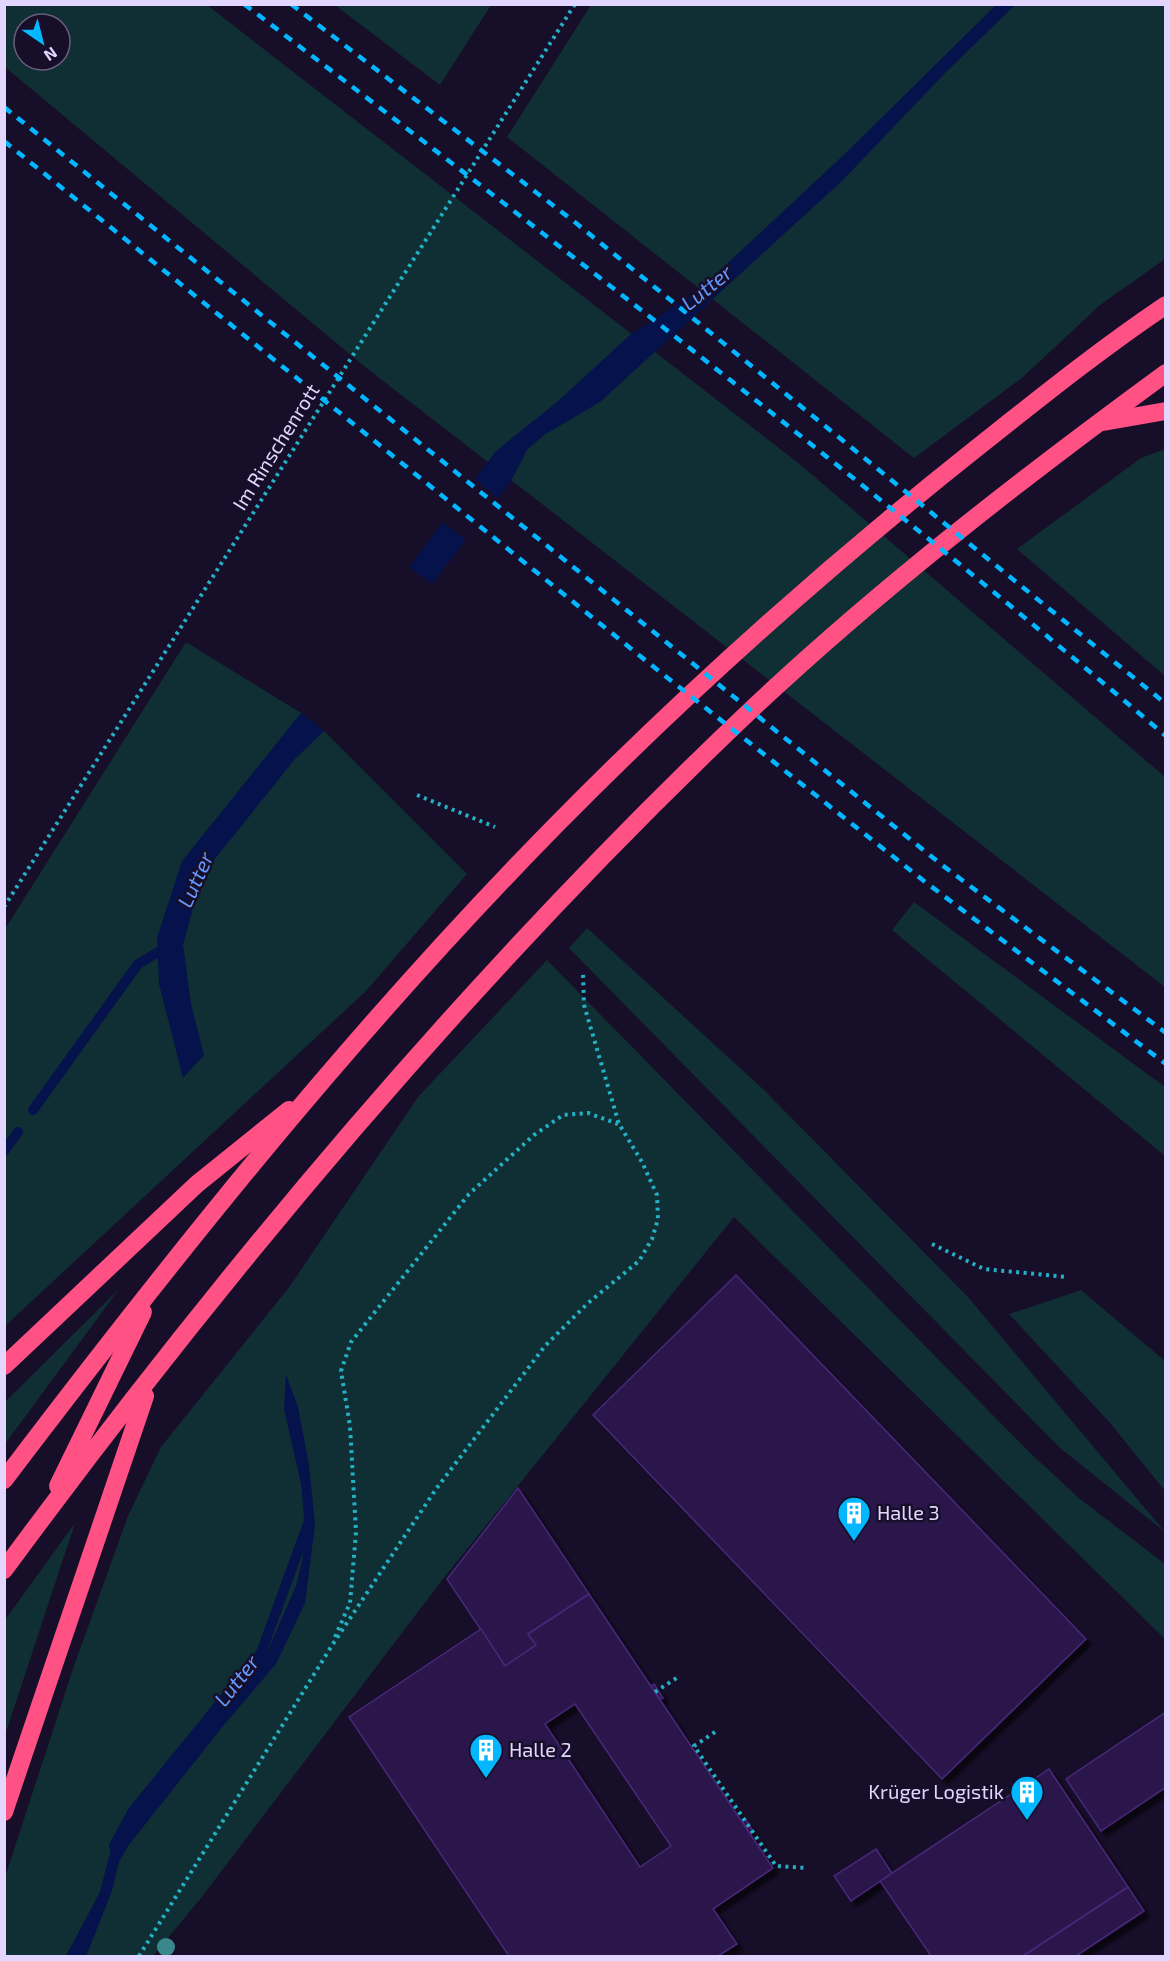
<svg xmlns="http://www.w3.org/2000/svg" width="1170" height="1961" font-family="'Exo 2',sans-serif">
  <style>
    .green { fill: #102f34; fill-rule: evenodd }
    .water { fill: #05124b }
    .pier { fill: #170e29 }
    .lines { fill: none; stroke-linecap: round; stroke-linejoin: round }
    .stream { stroke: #05124b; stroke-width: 10 }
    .building { fill: #2c184c; stroke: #47287a; stroke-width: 1.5; fill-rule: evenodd; filter: url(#shadow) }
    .path { stroke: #24b1c5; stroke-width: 4; stroke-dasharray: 3 4.5; stroke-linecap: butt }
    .highway { stroke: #ff5184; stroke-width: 18 }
    .rail { stroke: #02b7ff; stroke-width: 4.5; stroke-dasharray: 9 8; stroke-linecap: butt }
    .tree { fill: #3a888e }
    .labels { text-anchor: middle; stroke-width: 5; stroke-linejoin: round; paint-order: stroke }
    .street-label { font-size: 20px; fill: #e2d6ff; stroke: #170e29 }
    .poi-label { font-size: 20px; fill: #e2d6ff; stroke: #170e29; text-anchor: start }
    .water-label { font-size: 21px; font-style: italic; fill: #649aff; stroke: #170e29 }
  </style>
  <defs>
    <filter id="shadow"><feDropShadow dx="5.5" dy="5.5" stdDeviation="1.5" flood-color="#0009"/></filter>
  </defs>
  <rect width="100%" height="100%" fill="#170e29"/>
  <g class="green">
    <path d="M 4,5 L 207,5 L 802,466 L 1165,777 L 1165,987 L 364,366 L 5,67 ZM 24,24 L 60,24 L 60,60 L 24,60 Z"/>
    <path d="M 335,5 L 491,5 L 440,85 Z"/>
    <path d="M 591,5 L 1165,5 L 1165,259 L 1100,305 L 1023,377 L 914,458 L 507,137 Z"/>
    <path d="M 1165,449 L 1165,676 L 1017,549 L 1141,458 Z"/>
    <path d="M 186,642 L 301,713 L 324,731 L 467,874 L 366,991 L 5,1326 L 5,929 Z"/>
    <path d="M 914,902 L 1165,1087 L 1165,1156 L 892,930 Z"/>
    <path d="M 587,928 L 764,1090 L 967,1296 L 1165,1532 L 1059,1447 L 569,948 Z"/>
    <path d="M 547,960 L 1029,1452 L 1080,1499 L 1165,1564 L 1165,1639 L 734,1217 L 439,1584 L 201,1898 L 153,1956 L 5,1956 L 5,1877 L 74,1666 L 128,1516 L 161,1447 L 290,1286 L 418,1097 Z"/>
    <path d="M 119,1289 L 5,1444 L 5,1402 Z"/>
    <path d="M 1081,1290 L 1165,1361 L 1165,1491 L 1111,1424 L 1009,1314 Z"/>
    <path d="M 75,1523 L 5,1735 L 5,1620 Z"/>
  </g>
  <g class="water">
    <path d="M 996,5 L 1015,5 L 947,71 L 841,182 L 600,402 L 544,435 L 527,450 L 511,481 L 432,584 L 409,567 L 496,451 L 557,402 L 631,334 L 699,290 L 850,149 Z"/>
    <path d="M 301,713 L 324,731 L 295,759 L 214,860 L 195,901 L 183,945 L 191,1004 L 204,1055 L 183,1078 L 159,984 L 157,938 L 182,861 Z"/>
    <path d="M 286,1375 L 298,1407 L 309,1465 L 315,1525 L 305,1603 L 276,1664 L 223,1726 L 128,1846 L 119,1862 L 112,1891 L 87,1954 L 85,1956 L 66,1956 L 100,1892 L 112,1845 L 139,1808 L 268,1650 L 296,1586 L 303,1557 L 304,1517 L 301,1484 L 284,1409 Z"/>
  </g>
  <path class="pier" d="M 472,477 L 500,500 L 468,542 L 440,520 Z"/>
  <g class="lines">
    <g class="stream">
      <path d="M 33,1110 L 138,964 L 167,947"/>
      <path d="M 4,1151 L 18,1132"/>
      <path d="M 114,1846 L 133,1811 L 261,1653 L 309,1521"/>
    </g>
  </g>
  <g class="building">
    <path d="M 736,1275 L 1086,1639 L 942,1779 L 593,1415 Z"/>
    <path d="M 518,1488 L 589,1594 L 528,1634 L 536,1645 L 505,1666 L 447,1579 Z"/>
    <path d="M 589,1594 L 773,1868 L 713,1909 L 737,1944 L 718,1956 L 509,1956 L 349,1717 L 481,1629 L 505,1666 L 536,1645 L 528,1634 ZM 575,1704 L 671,1846 L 640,1867 L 545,1724 Z"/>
    <path d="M 654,1684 L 663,1698 L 660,1699 L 651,1686 Z"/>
    <path d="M 1166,1712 L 1166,1787 L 1101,1831 L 1066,1779 Z"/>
    <path d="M 1049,1769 L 1128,1887 L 1023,1956 L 931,1956 L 880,1881 Z"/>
    <path d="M 745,1819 L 753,1831 L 750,1834 L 742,1821 Z"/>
    <path d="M 876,1849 L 892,1873 L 851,1901 L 834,1876 Z"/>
    <path d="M 1128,1887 L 1144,1911 L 1076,1956 L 1023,1956 Z"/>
  </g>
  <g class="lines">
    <g class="path">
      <path d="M 417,795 L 495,827"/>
      <path d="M 4,907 L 575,4"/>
      <path d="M 932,1244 L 984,1269 L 1067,1277"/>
      <path d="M 335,1637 L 350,1603 L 356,1532 L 350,1426 L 341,1371 L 351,1342 L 469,1194 L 534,1135 L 563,1115 L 588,1113 L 618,1124"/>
      <path d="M 655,1692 L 678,1677"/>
      <path d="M 715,1732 L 694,1746 L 776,1866 L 806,1868"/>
      <path d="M 139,1956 L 331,1647 L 436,1489 L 545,1346 L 588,1303 L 639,1261 L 652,1239 L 658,1219 L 657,1195 L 642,1162 L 619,1124 L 584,1005 L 583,973"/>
    </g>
    <g class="highway">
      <path d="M 1103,422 L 1166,411"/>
      <path d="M 4,1366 L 197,1184 L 289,1110"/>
      <path d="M 4,1480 C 177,1252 356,1028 557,824 C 688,691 827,567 973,451 C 1036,401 1099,350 1166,305"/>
      <path d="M 58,1486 L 143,1312"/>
      <path d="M 4,1570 C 230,1263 477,969 754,707 C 883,586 1024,477 1166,373"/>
      <path d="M 4,1812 L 145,1396"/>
    </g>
    <g class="rail">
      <path d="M 244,4 C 556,242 867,482 1166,736"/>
      <path d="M 291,4 L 576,223 L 1166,704"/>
      <path d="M 4,107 L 942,865 L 1166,1033"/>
      <path d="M 4,141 L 640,656 L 924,881 L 1166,1064"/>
    </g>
  </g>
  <circle class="tree" cx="166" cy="1947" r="9"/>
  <defs>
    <symbol id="building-pin" viewBox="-11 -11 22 30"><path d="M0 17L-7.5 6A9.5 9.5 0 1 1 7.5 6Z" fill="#02b7ff" stroke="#170e29"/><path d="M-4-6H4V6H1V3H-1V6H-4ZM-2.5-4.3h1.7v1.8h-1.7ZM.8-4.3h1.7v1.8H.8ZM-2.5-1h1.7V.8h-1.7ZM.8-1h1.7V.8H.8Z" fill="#fff"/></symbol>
  </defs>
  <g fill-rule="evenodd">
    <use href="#building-pin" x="835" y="1494" width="38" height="52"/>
    <use href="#building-pin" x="467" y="1731" width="38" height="52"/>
    <use href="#building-pin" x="1008" y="1773" width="38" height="52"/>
  </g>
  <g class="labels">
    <g class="street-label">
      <text transform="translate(276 447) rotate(-58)" y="7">Im Rinschenrott</text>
    </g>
    <g class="poi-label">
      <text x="877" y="1520">Halle 3</text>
      <text x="509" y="1757">Halle 2</text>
      <text x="1004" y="1799" text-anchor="end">Krüger Logistik</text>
    </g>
    <g class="water-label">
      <text transform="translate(707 288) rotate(-39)" y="7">Lutter</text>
      <text transform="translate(196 880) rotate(-66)" y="7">Lutter</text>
      <text transform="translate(237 1681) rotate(-52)" y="7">Lutter</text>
    </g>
  </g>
  <rect width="1170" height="1961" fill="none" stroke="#e2d6ff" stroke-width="12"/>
  <g transform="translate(42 42) rotate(145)"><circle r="28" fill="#170e29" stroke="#685e7f" stroke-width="1.5"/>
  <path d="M0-4.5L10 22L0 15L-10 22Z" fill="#02b7ff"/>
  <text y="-9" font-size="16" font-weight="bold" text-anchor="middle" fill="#e2d6ff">N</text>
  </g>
</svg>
